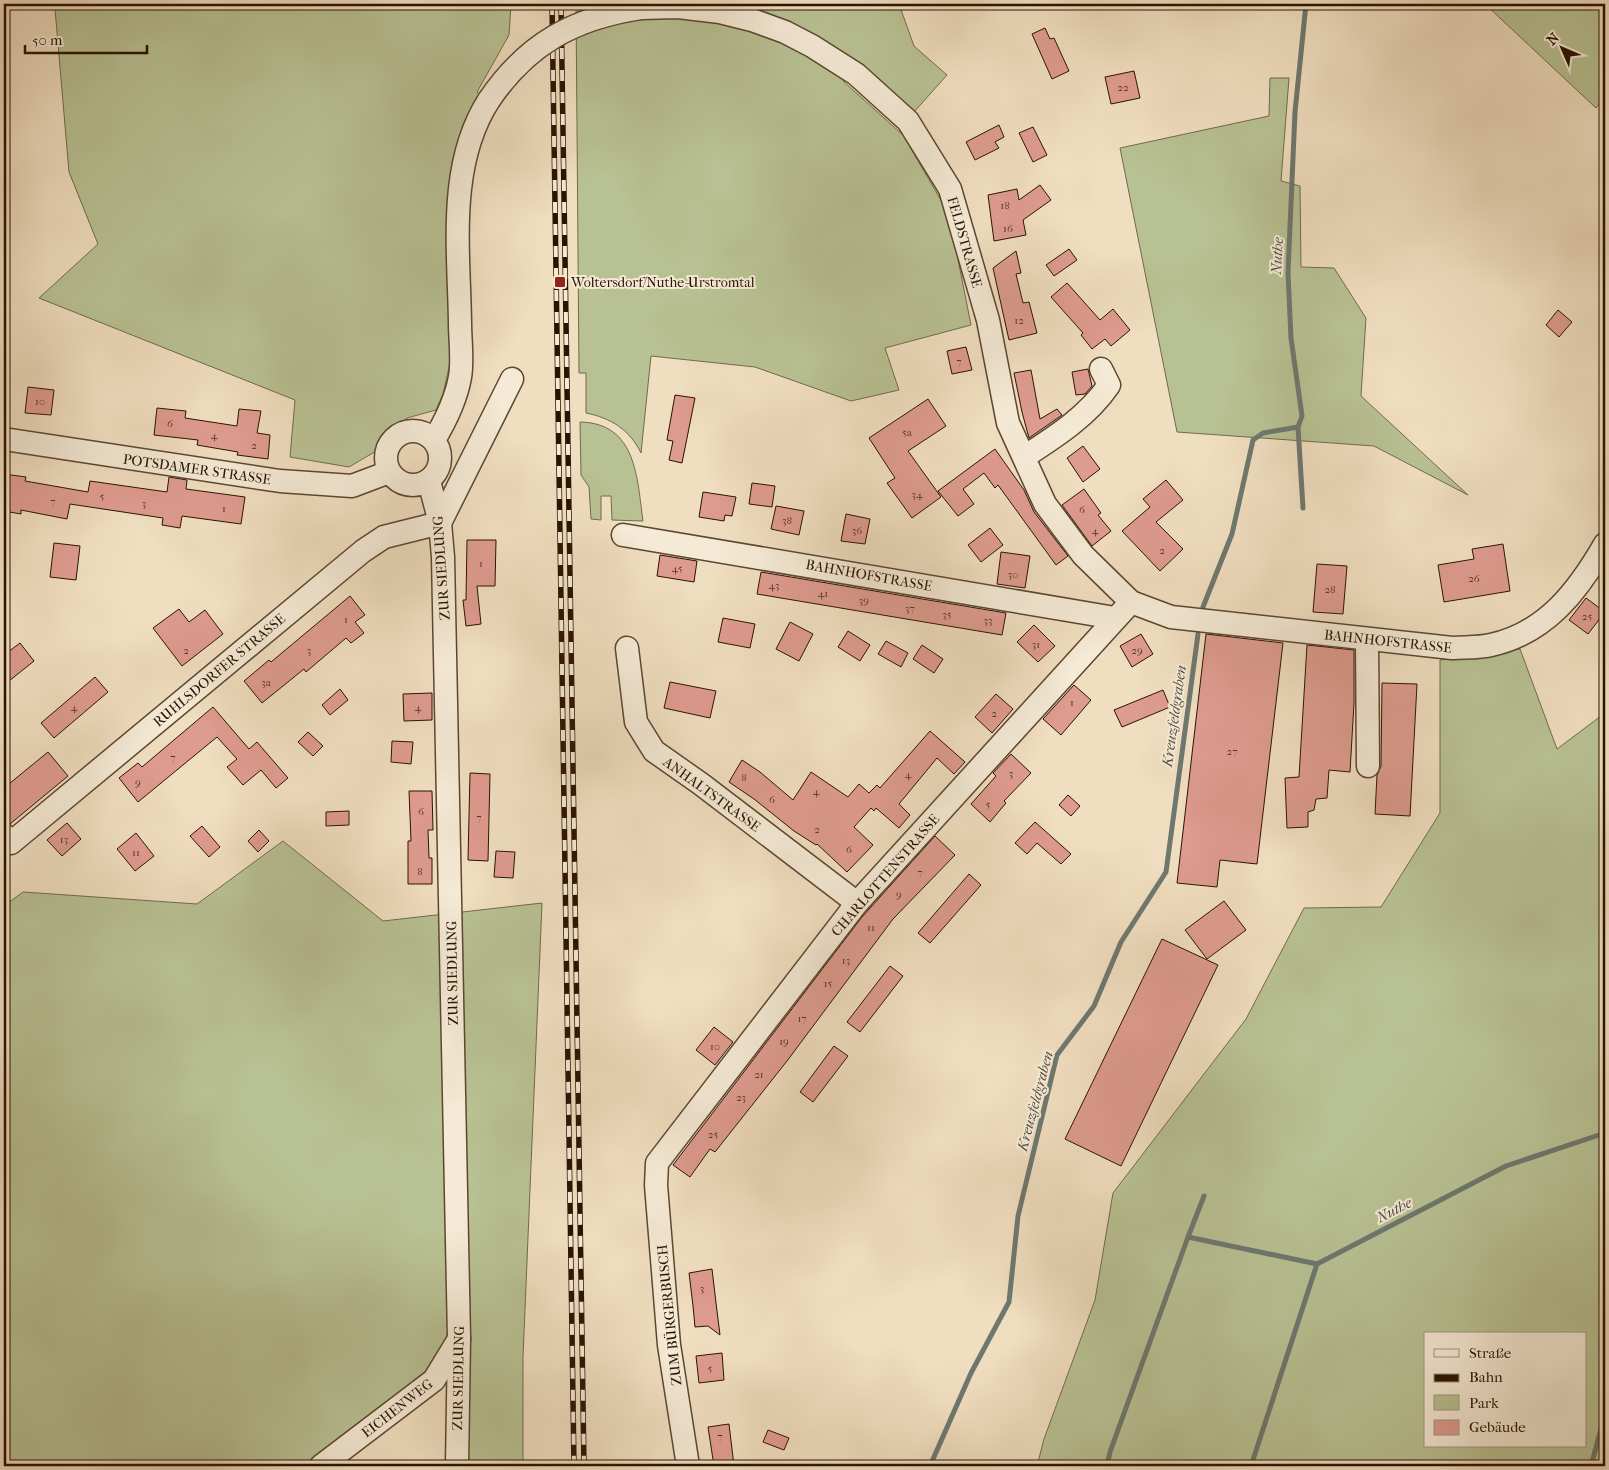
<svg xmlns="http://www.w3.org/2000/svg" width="1609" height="1470" font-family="'IM FELL French Canon',serif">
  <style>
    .green { fill: #b8c193; stroke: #716a4a; fill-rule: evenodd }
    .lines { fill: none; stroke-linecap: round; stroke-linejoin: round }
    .stream { stroke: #6e786f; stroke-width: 5 }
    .building { fill: #de9b90; stroke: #2a1300 }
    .minor-casing { stroke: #5c4630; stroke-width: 25 }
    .minor { stroke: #f5ead6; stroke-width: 22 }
    .rail-casing { stroke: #2a1300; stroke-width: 5.5 }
    .rail { stroke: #f5ead6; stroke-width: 4; stroke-dasharray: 11; stroke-linecap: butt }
    .minor-bridge-casing { stroke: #5c4630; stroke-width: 25; stroke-linecap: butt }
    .minor-bridge { stroke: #f5ead6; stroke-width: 22 }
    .poi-dot { fill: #8f2418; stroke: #f5ead6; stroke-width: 2 }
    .labels { text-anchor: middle; stroke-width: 4; stroke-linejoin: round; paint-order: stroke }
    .number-label { font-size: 11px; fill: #573524 }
    .street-label { font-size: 14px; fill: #2a1300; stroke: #f5ead6 }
    .poi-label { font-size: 14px; fill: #2a1300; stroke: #f5ead6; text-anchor: start }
    .water-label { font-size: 15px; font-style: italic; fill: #524e41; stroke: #f5ead6 }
  </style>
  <rect width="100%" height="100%" fill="#f0dec0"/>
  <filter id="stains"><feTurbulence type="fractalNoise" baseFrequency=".004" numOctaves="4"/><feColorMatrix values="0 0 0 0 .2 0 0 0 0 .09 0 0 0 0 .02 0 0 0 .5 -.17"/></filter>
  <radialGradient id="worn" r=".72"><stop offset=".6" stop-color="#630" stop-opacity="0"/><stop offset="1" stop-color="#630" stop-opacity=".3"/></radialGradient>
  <g class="green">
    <path d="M 50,4 L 511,4 L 509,35 L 477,92 L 480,95 L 465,120 L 456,150 L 450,363 L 443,394 L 436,410 L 407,418 L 383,447 L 349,467 L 290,457 L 295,400 L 39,298 L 98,244 L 69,172 L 55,9 Z"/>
    <path d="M 576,4 L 899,4 L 914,46 L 947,75 L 914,112 L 858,64 L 843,81 L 903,135 L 949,214 L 971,325 L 885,348 L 899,390 L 851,401 L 755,367 L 651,356 L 641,453 C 630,430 611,418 586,413 L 586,373 L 579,373 Z"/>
    <path d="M 1485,4 L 1605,4 L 1605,97 L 1596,108 Z"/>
    <path d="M 1270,78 L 1289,78 L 1281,181 L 1300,186 L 1301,267 L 1334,268 L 1366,318 L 1361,396 L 1468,495 L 1374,446 L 1177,432 L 1120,148 L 1269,116 Z"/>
    <path d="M 580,422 C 637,423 637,479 643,521 L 612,520 L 611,496 L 601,496 L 601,520 L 591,519 L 589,487 L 581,475 Z"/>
    <path d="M 1520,649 L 1557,749 L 1605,713 L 1605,1466 L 1037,1466 L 1044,1439 L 1095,1300 L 1113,1193 L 1246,1019 L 1304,908 L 1381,907 L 1440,813 L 1440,660 ZM 1425,1334 L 1585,1334 L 1585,1446 L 1425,1446 Z"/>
    <path d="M 283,841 L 383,921 L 542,903 L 523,1357 L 523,1466 L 457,1466 L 459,1339 L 434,1380 L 321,1466 L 4,1466 L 4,906 L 23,892 L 197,904 Z"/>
  </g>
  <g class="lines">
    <g class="stream">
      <path d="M 1303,508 L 1298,427 L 1302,416 L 1291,338 L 1288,273 L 1295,112 L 1306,4"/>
      <path d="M 1203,607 L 1232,534 L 1253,440 L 1263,433 L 1298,427"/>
      <path d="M 1188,1237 L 1204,1196"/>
      <path d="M 930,1466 L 971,1373 L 1009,1302 L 1018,1216 L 1057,1055 L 1094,1006 L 1121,942 L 1166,872 L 1198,634"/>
      <path d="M 1107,1466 L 1110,1452 L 1188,1237 L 1317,1264 L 1506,1166 L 1605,1133"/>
      <path d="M 1251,1466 L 1317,1264"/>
      <path d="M 1591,1466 L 1605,1414"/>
    </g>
  </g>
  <g class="building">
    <path d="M 1045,28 L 1050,39 L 1054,38 L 1069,71 L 1052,79 L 1032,34 Z"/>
    <path d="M 1134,71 L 1140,98 L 1111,104 L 1105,77 Z"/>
    <path d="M 999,125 L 1004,137 L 995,142 L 999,148 L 975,160 L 966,142 Z"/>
    <path d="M 1033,127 L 1047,155 L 1033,162 L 1019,133 Z"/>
    <path d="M 1040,185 L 1051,200 L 1023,220 L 1026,235 L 994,241 L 988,195 L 1017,189 L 1019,200 Z"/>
    <path d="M 1069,249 L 1077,260 L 1054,276 L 1046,265 Z"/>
    <path d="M 1016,251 L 1021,273 L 1016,274 L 1023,303 L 1029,302 L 1037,333 L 1009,340 L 993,268 Z"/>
    <path d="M 1067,283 L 1100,320 L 1113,309 L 1130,330 L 1111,346 L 1105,339 L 1092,349 L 1081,335 L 1083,333 L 1051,297 Z"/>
    <path d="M 1558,310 L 1572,322 L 1559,337 L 1546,325 Z"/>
    <path d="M 966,347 L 972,370 L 952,374 L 947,351 Z"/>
    <path d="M 1088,369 L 1092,386 L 1085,394 L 1076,395 L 1072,372 Z"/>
    <path d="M 1031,370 L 1040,419 L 1057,409 L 1062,415 L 1029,438 L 1022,412 L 1014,373 Z"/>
    <path d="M 28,387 L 54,390 L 51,415 L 25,413 Z"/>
    <path d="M 675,395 L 695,398 L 682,463 L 669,460 L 673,441 L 667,440 Z"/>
    <path d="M 928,399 L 946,426 L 908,451 L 941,497 L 912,518 L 887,483 L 895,478 L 869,438 Z"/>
    <path d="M 157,408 L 186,411 L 185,418 L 237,426 L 239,409 L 261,411 L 257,433 L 270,435 L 268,459 L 237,455 L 238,452 L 197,445 L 198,440 L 154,435 Z"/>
    <path d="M 1083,446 L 1100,469 L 1083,482 L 1067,458 Z"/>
    <path d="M 995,449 L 1024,490 L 1034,512 L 1068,556 L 1056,565 L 998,485 L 995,488 L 984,473 L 963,489 L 974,504 L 958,516 L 938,491 Z"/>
    <path d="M 4,474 L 26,477 L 25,481 L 88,492 L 90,481 L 167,492 L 169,477 L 187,480 L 186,489 L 245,497 L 241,524 L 182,516 L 180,528 L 162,525 L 163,518 L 70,504 L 67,519 L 21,510 L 21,514 L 4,511 Z"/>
    <path d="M 1166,480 L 1183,500 L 1156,522 L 1183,549 L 1160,571 L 1122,531 L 1150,507 L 1143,499 Z"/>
    <path d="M 752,483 L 775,486 L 772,507 L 749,504 Z"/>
    <path d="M 1084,489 L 1101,513 L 1098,515 L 1111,531 L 1092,546 L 1062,505 Z"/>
    <path d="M 703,492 L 736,497 L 732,516 L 725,515 L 724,521 L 699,517 Z"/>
    <path d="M 776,506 L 804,511 L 799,535 L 771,529 Z"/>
    <path d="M 846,514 L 870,519 L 865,544 L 841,541 Z"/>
    <path d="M 990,528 L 1003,545 L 981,562 L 968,545 Z"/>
    <path d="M 467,540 L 496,540 L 495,586 L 477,586 L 481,624 L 466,626 L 463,600 L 466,600 Z"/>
    <path d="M 54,543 L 80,546 L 76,580 L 50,577 Z"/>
    <path d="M 1503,544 L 1510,591 L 1444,602 L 1438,565 L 1474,559 L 1472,549 Z"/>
    <path d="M 1001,552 L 1030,556 L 1025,588 L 997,584 Z"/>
    <path d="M 660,555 L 697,561 L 694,582 L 657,576 Z"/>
    <path d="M 1317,564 L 1347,566 L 1343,614 L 1313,612 Z"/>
    <path d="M 761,572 L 1006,613 L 1002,635 L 757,594 Z"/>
    <path d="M 350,596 L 365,615 L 355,622 L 364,633 L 351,643 L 346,638 L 306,672 L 304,669 L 262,703 L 244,681 L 269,660 L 271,662 Z"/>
    <path d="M 1586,598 L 1605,612 L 1588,634 L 1569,620 Z"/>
    <path d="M 179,609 L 189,622 L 205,610 L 223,634 L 182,666 L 153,628 Z"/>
    <path d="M 723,618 L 755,624 L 750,648 L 718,642 Z"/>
    <path d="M 790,622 L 813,634 L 799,661 L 776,649 Z"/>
    <path d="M 1034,625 L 1055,646 L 1038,662 L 1017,642 Z"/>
    <path d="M 848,631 L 870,645 L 860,661 L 838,647 Z"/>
    <path d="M 1141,634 L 1153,654 L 1132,667 L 1120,646 Z"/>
    <path d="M 1206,634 L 1283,643 L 1257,864 L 1220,860 L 1217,887 L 1177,883 Z"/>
    <path d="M 886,641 L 908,653 L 901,667 L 878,654 Z"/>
    <path d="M 20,643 L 34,661 L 4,685 L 4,655 Z"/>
    <path d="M 922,645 L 943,659 L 934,673 L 913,659 Z"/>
    <path d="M 1307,645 L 1354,650 L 1354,703 L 1350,772 L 1329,770 L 1327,798 L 1316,799 L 1314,810 L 1308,812 L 1308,827 L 1287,828 L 1285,778 L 1299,777 Z"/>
    <path d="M 95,677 L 108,692 L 54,738 L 41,723 Z"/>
    <path d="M 670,682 L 716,691 L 710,718 L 664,708 Z"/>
    <path d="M 1382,683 L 1417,684 L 1410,816 L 1375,814 L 1377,775 L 1381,766 Z"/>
    <path d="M 1074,685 L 1091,700 L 1061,735 L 1043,719 Z"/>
    <path d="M 340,689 L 348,700 L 330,715 L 322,705 Z"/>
    <path d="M 1163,690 L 1170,707 L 1122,727 L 1114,710 Z"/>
    <path d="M 432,693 L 432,720 L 404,721 L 403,694 Z"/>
    <path d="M 996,694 L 1013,709 L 992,733 L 975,717 Z"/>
    <path d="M 213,707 L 249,749 L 257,742 L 288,778 L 276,788 L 261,770 L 243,785 L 227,767 L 237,759 L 217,737 L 138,802 L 119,778 L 138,763 L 142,767 Z"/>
    <path d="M 930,731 L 965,762 L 954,774 L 937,758 L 899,804 L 910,815 L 899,828 L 876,808 L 874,811 L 871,808 L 854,827 L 873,845 L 847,872 L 817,844 L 816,845 L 794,831 L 754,799 L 729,782 L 742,760 L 760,772 L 793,800 L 811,772 L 848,797 L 859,784 L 869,793 L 877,785 L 880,788 Z"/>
    <path d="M 308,732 L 323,746 L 313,756 L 298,742 Z"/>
    <path d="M 392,741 L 413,742 L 411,764 L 391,762 Z"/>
    <path d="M 48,752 L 68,776 L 10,824 L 4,822 L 4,788 Z"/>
    <path d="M 1011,754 L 1031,773 L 1004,801 L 1006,803 L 990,822 L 971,804 L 996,776 L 993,773 Z"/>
    <path d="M 470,773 L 490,774 L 488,861 L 468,860 Z"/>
    <path d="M 409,791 L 432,791 L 433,830 L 428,830 L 429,858 L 432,858 L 432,884 L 408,884 L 408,841 L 411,841 Z"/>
    <path d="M 1068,795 L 1080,806 L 1071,816 L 1059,805 Z"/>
    <path d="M 349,811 L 349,825 L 326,826 L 326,812 Z"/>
    <path d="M 1035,822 L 1071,854 L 1061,864 L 1037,843 L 1027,854 L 1015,843 Z"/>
    <path d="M 67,823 L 81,839 L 62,856 L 47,840 Z"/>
    <path d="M 202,826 L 220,847 L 209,857 L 190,836 Z"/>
    <path d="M 259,830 L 269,841 L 258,852 L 248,841 Z"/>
    <path d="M 136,833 L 154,856 L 135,871 L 117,849 Z"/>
    <path d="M 935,836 L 955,855 L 893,919 L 787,1061 L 715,1152 L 710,1149 L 690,1177 L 673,1165 L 862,917 Z"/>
    <path d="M 496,851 L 515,852 L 513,878 L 494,877 Z"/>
    <path d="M 969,874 L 981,885 L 930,943 L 918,933 Z"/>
    <path d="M 1224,901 L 1246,930 L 1207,959 L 1185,930 Z"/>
    <path d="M 1162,939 L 1218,965 L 1121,1166 L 1065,1139 Z"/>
    <path d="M 890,966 L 903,976 L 860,1032 L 847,1022 Z"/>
    <path d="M 714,1027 L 733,1042 L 715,1065 L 696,1050 Z"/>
    <path d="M 834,1046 L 848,1056 L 813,1102 L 800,1092 Z"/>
    <path d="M 712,1269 L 716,1303 L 720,1335 L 708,1326 L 695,1327 L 693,1306 L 689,1273 Z"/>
    <path d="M 722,1353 L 724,1380 L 699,1383 L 696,1356 Z"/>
    <path d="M 729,1424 L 734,1466 L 714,1466 L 708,1427 Z"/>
    <path d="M 768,1430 L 789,1438 L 784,1450 L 763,1442 Z"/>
  </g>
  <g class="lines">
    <defs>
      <g id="minor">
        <path d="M 641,8 L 678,7 L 720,12 L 752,20 L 785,32 L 812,46 L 856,74 L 908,121 L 950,189 L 988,320 L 1008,423 L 1045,504 L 1083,555 L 1131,602 L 1171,617 L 1452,648 C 1465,647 1479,648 1491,645 C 1546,633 1578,591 1605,544"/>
        <circle cx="413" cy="458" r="27"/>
        <path d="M 4,439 L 280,481 L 352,486 L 389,472"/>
        <path d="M 434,440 C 446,420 456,400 460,377 C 463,360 460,340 460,323 C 459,250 447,165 489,100"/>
        <path d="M 1024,457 C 1055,437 1088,416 1109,385 L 1101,369"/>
        <path d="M 429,481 L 440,523 L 443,557 L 459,1338 L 457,1466"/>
        <path d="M 623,535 L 1115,618"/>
        <path d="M 1367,640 L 1368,766"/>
        <path d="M 627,648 L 636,722 L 654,751 L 701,784 L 857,903"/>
        <path d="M 4,835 L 11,843 L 363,551 L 384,537 L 440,523 L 512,379"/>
        <path d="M 321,1466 L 434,1380 L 459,1339"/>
        <path d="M 688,1466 L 669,1345 L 656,1185 L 657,1163 L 857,903 L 1131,602"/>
      </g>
    </defs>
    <use href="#minor" class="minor-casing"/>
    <use href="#minor" class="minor"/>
    <defs>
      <g id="rail">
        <path d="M 552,4 L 574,1466"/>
        <path d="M 561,4 L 584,1466"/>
      </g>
    </defs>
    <use href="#rail" class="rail-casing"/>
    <use href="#rail" class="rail"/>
    <defs>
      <path id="minor-bridge" d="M 489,100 C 527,44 574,18 641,8"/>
    </defs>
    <use href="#minor-bridge" class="minor-bridge-casing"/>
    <use href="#minor-bridge" class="minor-bridge"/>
  </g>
  <rect class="poi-dot" x="554" y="276" width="12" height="12" rx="2.5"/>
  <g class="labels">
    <g class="number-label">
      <text x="1123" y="91">22</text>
      <text x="1005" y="209">18</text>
      <text x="1008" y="232">16</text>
      <text x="1019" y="324">12</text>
      <text x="959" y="365">7</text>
      <text x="40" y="405">10</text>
      <text x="170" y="427">6</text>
      <text x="907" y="436">5a</text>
      <text x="214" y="439">4</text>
      <text x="254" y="449">2</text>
      <text x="917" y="498">34</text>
      <text x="102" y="500">5</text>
      <text x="53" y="505">7</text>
      <text x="144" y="507">3</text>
      <text x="224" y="512">1</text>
      <text x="1082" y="513">6</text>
      <text x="787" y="524">38</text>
      <text x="857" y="534">36</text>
      <text x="1095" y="534">4</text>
      <text x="1162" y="554">2</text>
      <text x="481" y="567">1</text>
      <text x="677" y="572">45</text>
      <text x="1013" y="578">30</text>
      <text x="1474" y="582">26</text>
      <text x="774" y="589">43</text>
      <text x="1330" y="593">28</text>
      <text x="823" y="597">41</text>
      <text x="864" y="604">39</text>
      <text x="910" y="612">37</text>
      <text x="947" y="618">35</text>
      <text x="1587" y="620">25</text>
      <text x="346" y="623">1</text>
      <text x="988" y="624">33</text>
      <text x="1036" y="648">31</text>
      <text x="186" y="654">2</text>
      <text x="309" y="654">3</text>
      <text x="1137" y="654">29</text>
      <text x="266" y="686">3a</text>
      <text x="1072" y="706">1</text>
      <text x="74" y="711">4</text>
      <text x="418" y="711">4</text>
      <text x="994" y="717">2</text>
      <text x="1232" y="755">27</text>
      <text x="173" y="761">7</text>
      <text x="1011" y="777">3</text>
      <text x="908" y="778">4</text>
      <text x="744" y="781">8</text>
      <text x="138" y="786">9</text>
      <text x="816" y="795">4</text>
      <text x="772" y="803">6</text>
      <text x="988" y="808">5</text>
      <text x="421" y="815">6</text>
      <text x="479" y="821">7</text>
      <text x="817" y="833">2</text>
      <text x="64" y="843">13</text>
      <text x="849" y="853">6</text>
      <text x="136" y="856">11</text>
      <text x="420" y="875">8</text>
      <text x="920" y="876">7</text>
      <text x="899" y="898">9</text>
      <text x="871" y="931">11</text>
      <text x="846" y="964">13</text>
      <text x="828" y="987">15</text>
      <text x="802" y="1022">17</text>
      <text x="784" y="1045">19</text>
      <text x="715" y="1050">10</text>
      <text x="759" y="1078">21</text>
      <text x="741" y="1101">23</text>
      <text x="713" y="1138">25</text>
      <text x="702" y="1292">3</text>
      <text x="710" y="1372">5</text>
      <text x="720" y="1440">7</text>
    </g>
    <g class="street-label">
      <text transform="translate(965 242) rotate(74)" y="5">FELDSTRASSE</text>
      <text transform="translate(197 469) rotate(8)" y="5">POTSDAMER STRASSE</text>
      <text transform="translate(441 568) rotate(-94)" y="5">ZUR SIEDLUNG</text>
      <text transform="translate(869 575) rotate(10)" y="5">BAHNHOFSTRASSE</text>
      <text transform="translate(1388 641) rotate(6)" y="5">BAHNHOFSTRASSE</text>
      <text transform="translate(219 670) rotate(-40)" y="5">RUHLSDORFER STRASSE</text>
      <text transform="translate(712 794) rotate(36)" y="5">ANHALTSTRASSE</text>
      <text transform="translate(885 875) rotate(-49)" y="5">CHARLOTTENSTRASSE</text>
      <text transform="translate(452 973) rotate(-91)" y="5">ZUR SIEDLUNG</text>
      <text transform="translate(669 1315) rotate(-96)" y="5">ZUM BÜRGERBUSCH</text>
      <text transform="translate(458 1378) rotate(-89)" y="5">ZUR SIEDLUNG</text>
      <text transform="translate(397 1408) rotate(-38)" y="5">EICHENWEG</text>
    </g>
    <g class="poi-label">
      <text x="571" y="287">Woltersdorf/Nuthe-Urstromtal</text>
    </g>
    <g class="water-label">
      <text transform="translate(1277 256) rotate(-87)" y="5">Nuthe</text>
      <text transform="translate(1174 716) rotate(-82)" y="5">Kreuzfeldgraben</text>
      <text transform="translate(1035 1101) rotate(-75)" y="5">Kreuzfeldgraben</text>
      <text transform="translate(1394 1210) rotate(-27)" y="5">Nuthe</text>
    </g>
  </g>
  <rect width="1609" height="1470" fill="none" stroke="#f0dec0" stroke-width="20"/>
  <rect x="5" y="5" width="1599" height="1460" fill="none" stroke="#2a1300" stroke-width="2.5"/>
  <rect x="10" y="10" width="1589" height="1450" fill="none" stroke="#2a1300"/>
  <rect x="1424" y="1332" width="162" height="115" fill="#f5ead6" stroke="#a49480"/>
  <rect x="1434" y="1349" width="25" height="8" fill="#f5ead6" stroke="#a49480"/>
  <text x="1469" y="1358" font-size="15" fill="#2a1300">Straße</text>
  <rect x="1434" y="1374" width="25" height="8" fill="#2a1300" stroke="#a49480"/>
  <text x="1469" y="1382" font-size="15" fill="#2a1300">Bahn</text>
  <rect x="1434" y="1395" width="25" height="15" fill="#b8c193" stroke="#a49480"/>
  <text x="1469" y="1408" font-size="15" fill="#2a1300">Park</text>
  <rect x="1434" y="1420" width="25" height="15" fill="#de9b90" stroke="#a49480"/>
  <text x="1469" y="1432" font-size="15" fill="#2a1300">Gebäude</text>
  <g transform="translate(1562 48) rotate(315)" stroke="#f5ead6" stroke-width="4" paint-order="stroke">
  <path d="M0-4L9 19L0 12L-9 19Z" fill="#2a1300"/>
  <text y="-8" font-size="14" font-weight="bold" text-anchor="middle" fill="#2a1300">N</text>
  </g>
  <path d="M25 45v8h122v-8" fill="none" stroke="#2a1300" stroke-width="2.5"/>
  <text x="32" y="45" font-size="15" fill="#2a1300" stroke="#f5ead6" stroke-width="4" paint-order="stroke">50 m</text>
  <rect width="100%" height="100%" filter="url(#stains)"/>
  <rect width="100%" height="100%" fill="url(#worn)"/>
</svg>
